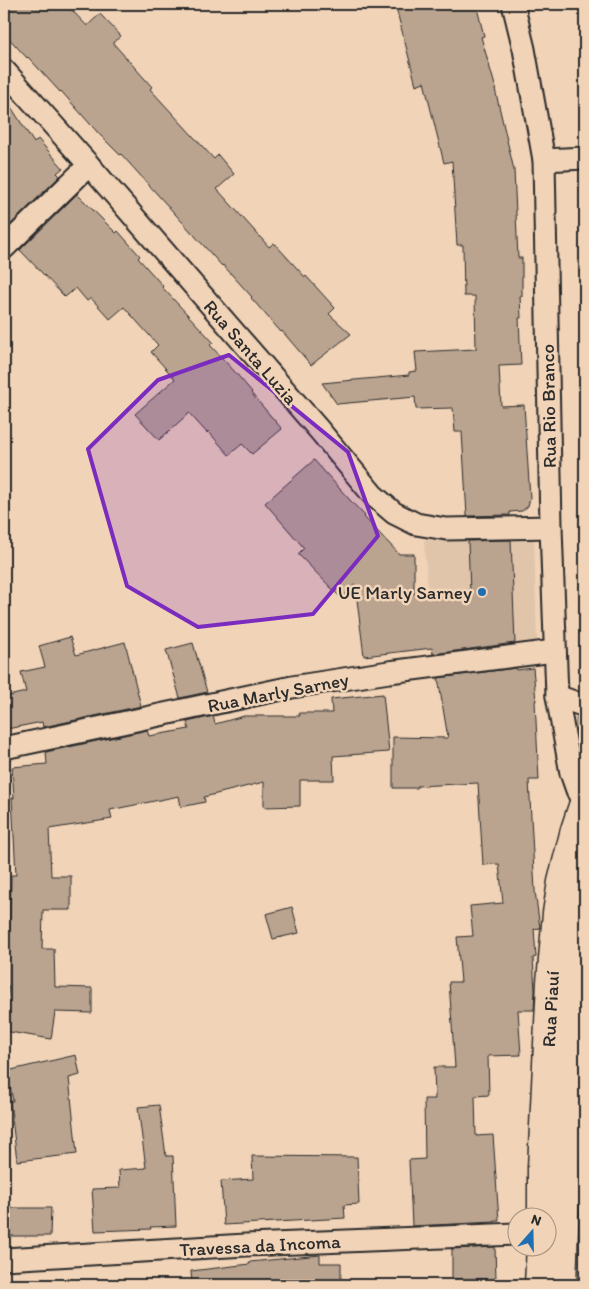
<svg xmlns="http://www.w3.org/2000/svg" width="589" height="1289" font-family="Itim,sans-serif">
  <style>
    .built { fill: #e0c5ab }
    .green { fill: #d0b8a0; stroke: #7e7266 }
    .building { fill: #baa490; stroke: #2b2b2b }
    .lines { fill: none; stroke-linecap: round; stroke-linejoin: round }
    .street-casing { stroke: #2b2b2b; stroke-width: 25 }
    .primary-casing { stroke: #2b2b2b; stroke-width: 31 }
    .street { stroke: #f1d3b7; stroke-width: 21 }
    .primary { stroke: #f1d3b7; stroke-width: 28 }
    .marked { fill: #7b2cbf; fill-opacity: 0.2; stroke: #7b2cbf; stroke-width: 4; stroke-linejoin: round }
    .poi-dot { fill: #1f6fb2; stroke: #f1d3b7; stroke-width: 2 }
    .labels { text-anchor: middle; stroke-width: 5; stroke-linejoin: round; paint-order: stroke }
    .street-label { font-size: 19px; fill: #2b2b2b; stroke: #f1d3b7 }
    .poi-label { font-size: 19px; fill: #2b2b2b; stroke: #f1d3b7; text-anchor: end }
  </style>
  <rect width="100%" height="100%" fill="#f1d3b7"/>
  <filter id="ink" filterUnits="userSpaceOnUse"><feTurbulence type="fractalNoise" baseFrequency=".02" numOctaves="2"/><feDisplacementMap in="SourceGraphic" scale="10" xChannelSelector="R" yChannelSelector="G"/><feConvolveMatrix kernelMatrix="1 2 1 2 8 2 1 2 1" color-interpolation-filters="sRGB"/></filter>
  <g filter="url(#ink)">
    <path class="built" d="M 534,537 L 537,644 L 432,648 L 424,540 Z"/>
    <path class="green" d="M 581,714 L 585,716 L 585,760 L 575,756 L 576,718 Z"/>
    <g class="building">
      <path d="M 4,4 L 66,4 L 87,26 L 100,14 L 121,36 L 113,43 L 152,87 L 150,89 L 214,159 L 218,155 L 234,174 L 217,189 L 269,247 L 274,243 L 305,277 L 306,276 L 335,308 L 329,314 L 351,334 L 311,365 L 282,331 L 281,332 L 251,298 L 252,297 L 223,265 L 222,266 L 121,154 L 120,155 L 99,134 L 61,91 L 60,92 L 28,57 L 27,58 L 4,33 Z"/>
      <path d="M 395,4 L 476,4 L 484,36 L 481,37 L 496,89 L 495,89 L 514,170 L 518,258 L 522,258 L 522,296 L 520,296 L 521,318 L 519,318 L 521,365 L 499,366 L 501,406 L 524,405 L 530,498 L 528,506 L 522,511 L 510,512 L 510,515 L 467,516 L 462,432 L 455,432 L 453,408 L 416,409 L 415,397 L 337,404 L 322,383 L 409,375 L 409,372 L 417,371 L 415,352 L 476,349 L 475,296 L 464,296 L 463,245 L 457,245 L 452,161 L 444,163 L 424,82 L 416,85 Z"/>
      <path d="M 4,96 L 34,143 L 38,139 L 63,168 L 57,173 L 60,176 L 4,231 Z"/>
      <path d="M 77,194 L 116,233 L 118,231 L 140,256 L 138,258 L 163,286 L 162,287 L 213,342 L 210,345 L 235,372 L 252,392 L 251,393 L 282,429 L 252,454 L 242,444 L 229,455 L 208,431 L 207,433 L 189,413 L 159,440 L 135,414 L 175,379 L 151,352 L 158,345 L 124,307 L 110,319 L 91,298 L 87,301 L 76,288 L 65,297 L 20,250 Z"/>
      <path d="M 314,460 L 348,498 L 365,516 L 364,517 L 399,554 L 414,554 L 414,594 L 470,592 L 468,541 L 511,540 L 515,643 L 433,654 L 432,648 L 364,656 L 355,584 L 341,598 L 298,554 L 304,548 L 265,503 Z"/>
      <path d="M 70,637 L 76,655 L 125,642 L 141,706 L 43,727 L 42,722 L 7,729 L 4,716 L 4,697 L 26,692 L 21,672 L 45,667 L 39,646 Z"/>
      <path d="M 193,643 L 207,692 L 180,698 L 166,650 Z"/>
      <path d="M 516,668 L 517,670 L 533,668 L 536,701 L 535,701 L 539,780 L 529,780 L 535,891 L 540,928 L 534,929 L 536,957 L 533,958 L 535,991 L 534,1010 L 518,1010 L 521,1055 L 488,1056 L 489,1095 L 475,1096 L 476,1136 L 493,1135 L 499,1221 L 495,1221 L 495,1222 L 412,1226 L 409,1160 L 425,1159 L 424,1099 L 435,1099 L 434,1067 L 455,1067 L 449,982 L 461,982 L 457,937 L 473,936 L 470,906 L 503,903 L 499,864 L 483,865 L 478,783 L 417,786 L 417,788 L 393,788 L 393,737 L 448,738 L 438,678 Z"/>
      <path d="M 383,694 L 389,752 L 333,756 L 334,780 L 300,780 L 300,806 L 264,807 L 264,782 L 204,797 L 205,802 L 181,807 L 179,796 L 110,810 L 112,819 L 49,829 L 51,876 L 71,876 L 71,910 L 43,910 L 42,949 L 54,949 L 55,987 L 92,988 L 92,1013 L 55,1012 L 51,1039 L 4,1031 L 4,1017 L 9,986 L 4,986 L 4,949 L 9,949 L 11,875 L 16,875 L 12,798 L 14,798 L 12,767 L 47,764 L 46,752 L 147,730 L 149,736 L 189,729 L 187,722 L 213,716 L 215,724 L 244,716 L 300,716 L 299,713 L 332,713 L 331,699 Z"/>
      <path d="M 292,907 L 299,933 L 273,939 L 266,914 Z"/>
      <path d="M 76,1055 L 80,1075 L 69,1078 L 77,1154 L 17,1161 L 10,1101 L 13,1101 L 7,1071 Z"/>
      <path d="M 159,1105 L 166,1156 L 173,1156 L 176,1226 L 150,1227 L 151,1229 L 95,1231 L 92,1189 L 120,1188 L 119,1170 L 146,1168 L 138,1107 Z"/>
      <path d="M 252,1156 L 357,1157 L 359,1204 L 344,1205 L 345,1218 L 224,1225 L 221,1181 L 253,1179 Z"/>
      <path d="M 4,1208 L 51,1208 L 50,1236 L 4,1236 Z"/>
      <path d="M 495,1247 L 496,1279 L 452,1279 L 452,1249 Z"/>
      <path d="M 320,1255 L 320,1263 L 341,1263 L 341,1285 L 192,1285 L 191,1271 L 250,1264 L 250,1262 Z"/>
    </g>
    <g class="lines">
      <defs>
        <g id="street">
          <path d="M 513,4 L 524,49 L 544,160 L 551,527 L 557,696 L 571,773 L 577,790 L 585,807"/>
          <path d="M 4,70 L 89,165 L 320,431 L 373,495 L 394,513 L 416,524 L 446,529 L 551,527"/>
          <path d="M 544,160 L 585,158"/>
          <path d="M 4,248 L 89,165"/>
          <path d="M 557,696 L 585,706"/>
          <path d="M 4,748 L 292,687 L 389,672 L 554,651"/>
          <path d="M 4,1259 L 246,1245 L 516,1234"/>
        </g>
        <g id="primary">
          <path d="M 542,1216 L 542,1168 L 551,982 L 557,913 L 562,882 L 575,830 L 585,800"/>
          <path d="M 539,1285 L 541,1246"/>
          <path d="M 562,1285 L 573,976 L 577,919 L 585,866"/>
        </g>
      </defs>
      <use href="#street" class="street-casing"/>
      <use href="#primary" class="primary-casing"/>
      <use href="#street" class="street"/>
      <use href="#primary" class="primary"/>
    </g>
  </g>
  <path class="marked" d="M 229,355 L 348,452 L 378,536 L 313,614 L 198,627 L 127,586 L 88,449 L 158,380 Z"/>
  <circle class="poi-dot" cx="482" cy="592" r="5"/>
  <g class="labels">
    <g class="street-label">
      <text transform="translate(251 352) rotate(49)" y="7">Rua Santa Luzia</text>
      <text transform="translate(548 406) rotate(-91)" y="7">Rua Rio Branco</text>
      <text transform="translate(278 692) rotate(-11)" y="7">Rua Marly Sarney</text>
      <text transform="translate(550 1009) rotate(-87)" y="7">Rua Piauí</text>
      <text transform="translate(260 1245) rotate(-3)" y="7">Travessa da Incoma</text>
    </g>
    <g class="poi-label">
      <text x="472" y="599">UE Marly Sarney</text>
    </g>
  </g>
  <rect width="589" height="1289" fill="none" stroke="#f1d3b7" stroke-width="20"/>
  <rect x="10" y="10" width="569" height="1269" fill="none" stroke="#2b2b2b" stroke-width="2" filter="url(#ink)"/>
  <g transform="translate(532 1232) rotate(20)"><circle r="24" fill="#f1d3b7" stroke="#a2907f"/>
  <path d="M0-4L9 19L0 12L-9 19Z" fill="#1f6fb2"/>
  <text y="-8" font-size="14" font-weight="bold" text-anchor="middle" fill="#2b2b2b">N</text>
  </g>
</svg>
